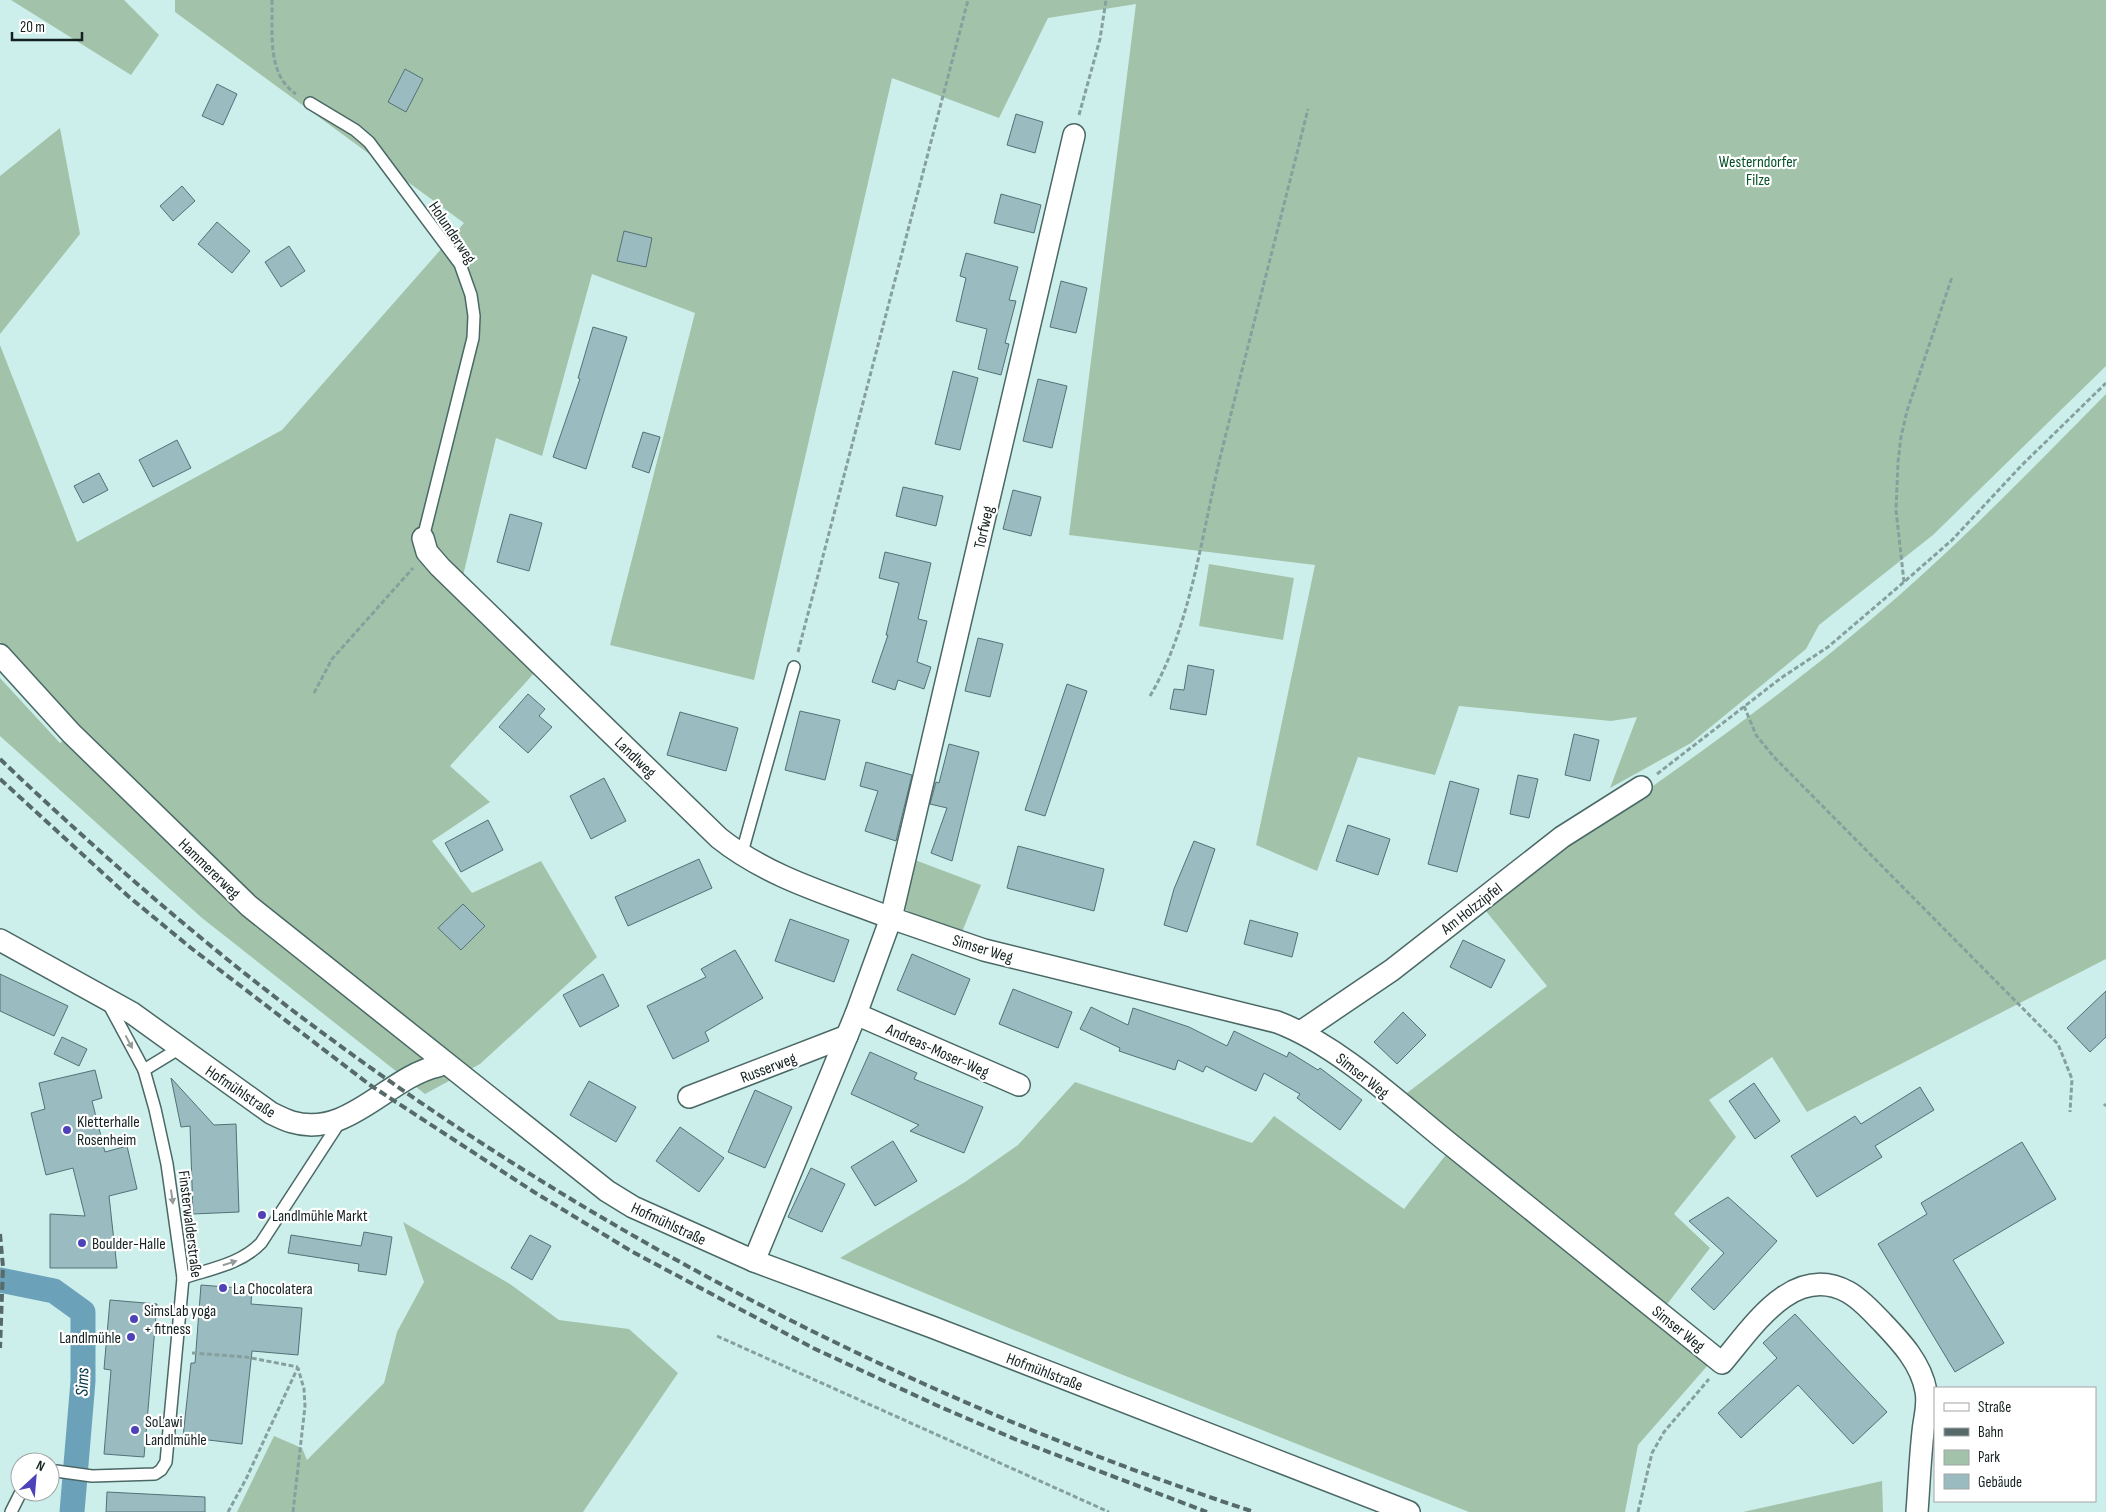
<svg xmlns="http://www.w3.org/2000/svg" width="2106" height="1512" font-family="'Sofia Sans Condensed',sans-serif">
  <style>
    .green { fill: #a2c3aa }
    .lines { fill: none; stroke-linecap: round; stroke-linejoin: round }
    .canal { stroke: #6ca2b9; stroke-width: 25 }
    .building { fill: #9abbc0; stroke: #537176 }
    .lane-casing { stroke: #4a6865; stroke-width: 14 }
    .street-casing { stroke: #4a6865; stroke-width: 24 }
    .path { stroke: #86a09e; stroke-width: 3; stroke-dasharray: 5 2.5; stroke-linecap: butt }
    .lane { stroke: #fff; stroke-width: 11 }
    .street { stroke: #fff; stroke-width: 21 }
    .rail { stroke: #566b69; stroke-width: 4; stroke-dasharray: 8 4; stroke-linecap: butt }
    .oneway { fill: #959b9a }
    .poi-dot { fill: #4e42b9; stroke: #fff; stroke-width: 2 }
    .labels { text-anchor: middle; stroke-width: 4.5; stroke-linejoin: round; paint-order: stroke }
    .park-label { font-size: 16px; fill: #045128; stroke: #fff }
    .street-label { font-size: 16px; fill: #13201f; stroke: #fff }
    .poi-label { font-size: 16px; fill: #13201f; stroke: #fff; text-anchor: start }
    .water-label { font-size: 18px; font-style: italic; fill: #003243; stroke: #fff }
  </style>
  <rect width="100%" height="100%" fill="#cdefec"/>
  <g class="green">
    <path d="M 11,0 L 124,0 L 159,35 L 131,75 Z"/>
    <path d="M 175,0 L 2106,0 L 2106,366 L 1933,535 L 1819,625 L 1806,649 L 1691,743 L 1610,788 L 1637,717 L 1611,721 L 1459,706 L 1435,775 L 1358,757 L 1317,871 L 1256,845 L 1315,565 L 1069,535 L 1136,4 L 1048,18 L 999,118 L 892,78 L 754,680 L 610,645 L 695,313 L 592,274 L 542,456 L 496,438 L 462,580 L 546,660 L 450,766 L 490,802 L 432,841 L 472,893 L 541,861 L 597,957 L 480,1064 L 425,1094 L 202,918 L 0,736 L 0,678 L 60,743 L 81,729 L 0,642 L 0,345 L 77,542 L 282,430 L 464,223 L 175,12 Z"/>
    <path d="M 60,128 L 80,234 L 0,334 L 0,176 Z"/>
    <path d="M 2106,394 L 2106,959 L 1807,1112 L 1772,1057 L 1709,1100 L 1736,1137 L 1674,1214 L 1710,1248 L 1665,1307 L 1403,1096 L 1547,986 L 1481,905 C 1613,814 1746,725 1868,622 C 1953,551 2029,472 2106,394 Z"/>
    <path d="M 1209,564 L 1294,578 L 1283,640 L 1199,626 Z"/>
    <path d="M 915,860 L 981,885 L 962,932 L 913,914 L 905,909 L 904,902 Z"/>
    <path d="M 1075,1082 L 1252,1143 L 1274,1116 L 1404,1209 L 1448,1152 L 1708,1365 L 1638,1445 L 1625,1512 L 1469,1512 L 1118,1373 L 840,1258 L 965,1182 L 1018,1145 Z"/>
    <path d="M 403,1222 L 510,1284 L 559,1320 L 629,1329 L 678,1373 L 583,1512 L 237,1512 L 274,1436 L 302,1448 L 307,1460 L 384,1383 L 397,1332 L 424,1282 Z"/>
    <path d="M 1882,1481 L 1883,1512 L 1743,1512 Z"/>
  </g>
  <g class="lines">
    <path class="canal" d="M 0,1280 L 54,1291 L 83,1312 L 83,1381 L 72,1512"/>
  </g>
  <g class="building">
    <path d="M 405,69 L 423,79 L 406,112 L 388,102 Z"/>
    <path d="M 217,84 L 237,94 L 223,125 L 202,116 Z"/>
    <path d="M 1016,114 L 1043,122 L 1035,153 L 1007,145 Z"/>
    <path d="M 182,186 L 195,201 L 173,221 L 160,206 Z"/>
    <path d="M 1001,194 L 1041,205 L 1034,233 L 994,223 Z"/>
    <path d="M 217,222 L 250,251 L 232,273 L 198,244 Z"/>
    <path d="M 624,231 L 652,238 L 646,267 L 617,261 Z"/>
    <path d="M 289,246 L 305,271 L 281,287 L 265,262 Z"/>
    <path d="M 966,253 L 1018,267 L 1009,300 L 1016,301 L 1005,343 L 1009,344 L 1001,375 L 978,369 L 987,329 L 956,321 L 966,278 L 960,276 Z"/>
    <path d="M 1061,281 L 1087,288 L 1076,333 L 1050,327 Z"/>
    <path d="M 593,327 L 627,337 L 586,469 L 553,457 L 580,379 L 578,378 Z"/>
    <path d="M 953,371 L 978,378 L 960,450 L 935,444 Z"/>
    <path d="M 1038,379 L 1067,386 L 1052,448 L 1023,441 Z"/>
    <path d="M 643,432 L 660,437 L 649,473 L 632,467 Z"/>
    <path d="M 177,440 L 191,468 L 153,487 L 139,460 Z"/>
    <path d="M 99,473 L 108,490 L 83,503 L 74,486 Z"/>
    <path d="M 903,487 L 943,496 L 936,526 L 896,516 Z"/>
    <path d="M 1013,490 L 1041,497 L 1031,536 L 1003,529 Z"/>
    <path d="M 510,514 L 542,523 L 529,571 L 497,562 Z"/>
    <path d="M 885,552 L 931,563 L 918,619 L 927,621 L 917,662 L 931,667 L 924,689 L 898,680 L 895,690 L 872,682 L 888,635 L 886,635 L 899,583 L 879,578 Z"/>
    <path d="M 978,638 L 1003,644 L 990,697 L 965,691 Z"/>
    <path d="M 1188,665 L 1214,670 L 1206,715 L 1170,709 L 1174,689 L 1184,690 Z"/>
    <path d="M 1067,684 L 1087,691 L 1045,816 L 1025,810 Z"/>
    <path d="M 528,694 L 545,709 L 539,716 L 552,727 L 528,753 L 499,727 Z"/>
    <path d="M 800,711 L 840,720 L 825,780 L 785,770 Z"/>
    <path d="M 680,712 L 738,728 L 726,771 L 667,755 Z"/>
    <path d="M 1574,734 L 1599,740 L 1590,781 L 1565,775 Z"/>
    <path d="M 949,744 L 979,752 L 952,861 L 931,853 L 947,808 L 930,804 L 936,782 L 939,783 Z"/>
    <path d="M 866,762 L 912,775 L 896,841 L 865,831 L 878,791 L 860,786 Z"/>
    <path d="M 1518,775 L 1538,779 L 1529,818 L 1510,814 Z"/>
    <path d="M 604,778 L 626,821 L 591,839 L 570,796 Z"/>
    <path d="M 1450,781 L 1479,789 L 1457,872 L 1428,864 Z"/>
    <path d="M 488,820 L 503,850 L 461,872 L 445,843 Z"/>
    <path d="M 1348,825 L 1390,839 L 1378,875 L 1336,861 Z"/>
    <path d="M 1194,841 L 1215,849 L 1187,932 L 1164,925 L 1174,889 Z"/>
    <path d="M 1018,846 L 1104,869 L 1094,911 L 1007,888 Z"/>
    <path d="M 699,859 L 712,888 L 628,926 L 615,897 Z"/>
    <path d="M 463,904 L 485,926 L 461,950 L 438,928 Z"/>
    <path d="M 790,919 L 849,940 L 834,982 L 775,961 Z"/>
    <path d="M 1250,920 L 1298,933 L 1292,957 L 1244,944 Z"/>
    <path d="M 1463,940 L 1505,960 L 1491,988 L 1450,967 Z"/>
    <path d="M 735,950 L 763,998 L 705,1032 L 709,1041 L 673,1059 L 647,1006 L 706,977 L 701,969 Z"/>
    <path d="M 912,954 L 970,979 L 955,1015 L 897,990 Z"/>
    <path d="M 0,974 L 68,1006 L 54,1036 L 0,1011 Z"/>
    <path d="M 603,974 L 619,1006 L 580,1027 L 563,995 Z"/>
    <path d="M 1013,989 L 1072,1012 L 1058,1048 L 999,1024 Z"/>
    <path d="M 2106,991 L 2106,1037 L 2090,1052 L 2067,1028 Z"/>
    <path d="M 1091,1007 L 1128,1025 L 1133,1008 L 1189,1027 L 1227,1046 L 1234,1031 L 1287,1057 L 1289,1052 L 1318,1070 L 1320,1068 L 1362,1100 L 1340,1130 L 1297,1098 L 1300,1094 L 1264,1073 L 1256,1091 L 1206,1066 L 1203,1072 L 1178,1060 L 1175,1070 L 1119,1051 L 1120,1048 L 1080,1029 Z"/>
    <path d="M 1403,1012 L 1426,1035 L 1397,1064 L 1374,1042 Z"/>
    <path d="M 62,1037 L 87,1049 L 79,1066 L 54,1054 Z"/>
    <path d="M 870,1052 L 917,1073 L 914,1079 L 983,1107 L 964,1153 L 910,1131 L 919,1125 L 851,1094 Z"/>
    <path d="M 95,1070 L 102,1098 L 92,1101 L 105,1152 L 127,1146 L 137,1189 L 109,1196 L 117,1268 L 50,1268 L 50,1214 L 85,1216 L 73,1168 L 46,1175 L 31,1113 L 45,1109 L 39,1083 Z"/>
    <path d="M 171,1078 L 214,1125 L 236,1124 L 239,1212 L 193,1214 L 190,1126 L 181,1127 Z"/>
    <path d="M 589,1081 L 636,1107 L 616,1142 L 570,1115 Z"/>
    <path d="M 1754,1083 L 1780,1121 L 1755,1139 L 1729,1101 Z"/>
    <path d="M 1920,1087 L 1934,1110 L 1875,1146 L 1882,1157 L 1817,1197 L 1791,1156 L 1855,1116 L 1861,1124 Z"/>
    <path d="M 755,1090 L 792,1107 L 765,1168 L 728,1152 Z"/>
    <path d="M 680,1127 L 724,1158 L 699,1192 L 656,1161 Z"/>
    <path d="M 893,1141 L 917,1181 L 875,1206 L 851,1167 Z"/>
    <path d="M 2022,1142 L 2056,1199 L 1953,1260 L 2004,1343 L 1955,1372 L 1878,1244 L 1927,1214 L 1921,1203 Z"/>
    <path d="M 811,1168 L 845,1184 L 822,1232 L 788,1217 Z"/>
    <path d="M 1728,1197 L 1777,1241 L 1714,1310 L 1691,1289 L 1724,1253 L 1689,1221 Z"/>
    <path d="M 364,1232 L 392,1237 L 386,1275 L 358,1271 L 359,1264 L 288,1253 L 291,1235 L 361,1246 Z"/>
    <path d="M 530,1235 L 551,1246 L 532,1280 L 511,1268 Z"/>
    <path d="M 201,1285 L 252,1289 L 251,1304 L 302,1308 L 298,1355 L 252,1351 L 242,1444 L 183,1437 L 191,1363 L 195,1363 Z"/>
    <path d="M 110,1300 L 157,1304 L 144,1457 L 104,1454 L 111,1370 L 104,1369 Z"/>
    <path d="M 1795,1314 L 1887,1412 L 1853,1444 L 1798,1385 L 1741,1438 L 1718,1413 L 1777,1358 L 1763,1343 Z"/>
    <path d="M 107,1492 L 205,1497 L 205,1512 L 106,1512 Z"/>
  </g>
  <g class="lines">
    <defs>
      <g id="lane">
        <path d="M 310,103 L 355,130 L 369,142 L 460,264 L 471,295 L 474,316 L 473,338 L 423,538"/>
        <path d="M 741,856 L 794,667"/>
        <path d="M 144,1070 L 180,1048"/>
        <path d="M 183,1278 C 210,1269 241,1264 261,1243 L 341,1120"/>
        <path d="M 50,1474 L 56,1471 L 92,1476 L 155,1474 L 161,1470 L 166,1462 L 183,1278 L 167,1164 L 155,1109 L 144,1070 L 108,1003"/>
        <path d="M 11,1512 L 21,1492"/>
      </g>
      <g id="street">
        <path d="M 423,538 L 427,552 L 440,567 L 719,838 C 769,878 832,895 891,918 L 1074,135"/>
        <path d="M 0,655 L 71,733 L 249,906 L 607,1191 L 633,1207 L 754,1261 L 932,1327 L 1409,1512"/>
        <path d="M 0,940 L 132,1013 L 271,1113 C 277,1116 285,1120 292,1122 C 348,1139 388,1077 438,1066 L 441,1060"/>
        <path d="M 856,1014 L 1019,1085"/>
        <path d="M 1302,1031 L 1392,970 L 1562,837 L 1641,787"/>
        <path d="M 689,1097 L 847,1036"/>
        <path d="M 754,1261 L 856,1014 L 891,918 L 984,950 L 1277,1022 C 1338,1045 1399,1103 1450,1144 C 1541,1217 1631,1290 1722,1363 C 1752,1328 1793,1262 1848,1292 C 1861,1299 1872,1312 1882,1322 C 1901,1342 1921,1363 1926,1391 C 1929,1406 1924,1418 1923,1432 C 1920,1459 1919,1486 1917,1512"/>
      </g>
    </defs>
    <use href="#lane" class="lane-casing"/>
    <use href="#street" class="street-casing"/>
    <g class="path">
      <path d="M 272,0 C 273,31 266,74 296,94"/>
      <path d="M 1079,115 L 1100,39 L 1106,0"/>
      <path d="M 1904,582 L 1896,510 L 1898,462 L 1901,437 L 1907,411 L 1952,277"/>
      <path d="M 798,652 L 968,0"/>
      <path d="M 314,693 L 332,659 L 413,568"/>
      <path d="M 1150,696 C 1190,629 1202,534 1220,458 C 1249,341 1279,225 1308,109"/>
      <path d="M 1744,706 L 1756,735 L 1774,757 L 2058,1044 L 2072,1079 L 2070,1112"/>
      <path d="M 1657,774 L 1781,678 L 1828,647 L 1904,582 L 1952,540 L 2021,466 L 2106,383"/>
      <path d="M 2104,1106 L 2106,1104"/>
      <path d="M 717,1336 L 1109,1512"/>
      <path d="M 192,1353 L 246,1357 L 298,1367"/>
      <path d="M 228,1512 L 246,1479 L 298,1367"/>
      <path d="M 293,1512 L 305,1406 L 304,1389 L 298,1368"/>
      <path d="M 1638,1512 L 1652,1453 L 1664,1432 L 1709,1379"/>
    </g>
    <use href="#lane" class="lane"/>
    <use href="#street" class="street"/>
    <g class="rail">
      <path d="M 0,759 C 82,837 168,913 257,983 C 555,1216 896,1394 1254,1512"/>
      <path d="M 0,779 L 128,896 L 191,948 L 370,1085 L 534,1192 L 631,1251 L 813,1348 L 936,1405 L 1017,1440 L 1207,1512"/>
      <path d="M 0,1234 L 3,1267 L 0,1348"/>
    </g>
  </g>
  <defs><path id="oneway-solid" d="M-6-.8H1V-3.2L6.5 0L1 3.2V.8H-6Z" transform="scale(1.25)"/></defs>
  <g class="oneway">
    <use href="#oneway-solid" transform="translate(129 1042) rotate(62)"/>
    <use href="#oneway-solid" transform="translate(172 1197) rotate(82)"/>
    <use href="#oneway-solid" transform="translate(230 1263) rotate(-18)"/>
  </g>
  <g class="poi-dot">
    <circle cx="67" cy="1130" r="5"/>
    <circle cx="262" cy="1215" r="5"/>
    <circle cx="82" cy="1243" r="5"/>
    <circle cx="223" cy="1288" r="5"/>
    <circle cx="134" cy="1319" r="5"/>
    <circle cx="131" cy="1337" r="5"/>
    <circle cx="135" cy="1430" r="5"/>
  </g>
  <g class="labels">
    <g class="park-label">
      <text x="1758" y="167">Westerndorfer<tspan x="1758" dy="18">Filze</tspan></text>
    </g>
    <g class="street-label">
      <text transform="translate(453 232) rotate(56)" y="6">Holunderweg</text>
      <text transform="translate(983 527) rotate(-77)" y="6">Torfweg</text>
      <text transform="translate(636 757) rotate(44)" y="6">Landlweg</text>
      <text transform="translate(210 868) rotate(44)" y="6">Hammererweg</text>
      <text transform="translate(1471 908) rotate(-38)" y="6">Am Holzzipfel</text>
      <text transform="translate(983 948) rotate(17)" y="6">Simser Weg</text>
      <text transform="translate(938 1050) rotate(24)" y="6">Andreas-Moser-Weg</text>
      <text transform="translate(768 1067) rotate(-21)" y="6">Russerweg</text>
      <text transform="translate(1363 1075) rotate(38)" y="6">Simser Weg</text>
      <text transform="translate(241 1091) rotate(34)" y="6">Hofmühlstraße</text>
      <text transform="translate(669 1223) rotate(25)" y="6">Hofmühlstraße</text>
      <text transform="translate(191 1224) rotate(83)" y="6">Finsterwalderstraße</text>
      <text transform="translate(1679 1328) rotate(39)" y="6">Simser Weg</text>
      <text transform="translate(1045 1371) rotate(21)" y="6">Hofmühlstraße</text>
    </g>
    <g class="poi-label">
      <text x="77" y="1127">Kletterhalle<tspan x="77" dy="18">Rosenheim</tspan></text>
      <text x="272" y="1221">Landlmühle Markt</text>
      <text x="92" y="1249">Boulder-Halle</text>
      <text x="233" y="1294">La Chocolatera</text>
      <text x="144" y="1316">SimsLab yoga<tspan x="144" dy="18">+ fitness</tspan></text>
      <text x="121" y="1343" text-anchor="end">Landlmühle</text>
      <text x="145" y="1427">SoLawi<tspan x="145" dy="18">Landlmühle</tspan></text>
    </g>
    <g class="water-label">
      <text transform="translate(82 1382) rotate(-88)" y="6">Sims</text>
    </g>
  </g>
  <rect x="1934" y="1387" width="162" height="115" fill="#ffffff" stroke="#a1a6a5"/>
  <rect x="1944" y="1403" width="25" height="8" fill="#ffffff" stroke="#a1a6a5"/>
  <text x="1978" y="1412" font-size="15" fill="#13201f">Straße</text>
  <rect x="1944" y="1428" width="25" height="8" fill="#566b69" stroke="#a1a6a5"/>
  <text x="1978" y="1437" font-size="15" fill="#13201f">Bahn</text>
  <rect x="1944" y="1450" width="25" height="15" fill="#a2c3aa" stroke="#a1a6a5"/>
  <text x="1978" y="1462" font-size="15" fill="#13201f">Park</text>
  <rect x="1944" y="1474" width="25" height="15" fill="#9abbc0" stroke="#a1a6a5"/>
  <text x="1978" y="1487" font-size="15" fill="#13201f">Gebäude</text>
  <g transform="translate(35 1477) rotate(26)"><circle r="24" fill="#ffffff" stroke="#a1a6a5"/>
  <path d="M0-4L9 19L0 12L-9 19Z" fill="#4e42b9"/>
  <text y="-8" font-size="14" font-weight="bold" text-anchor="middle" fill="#13201f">N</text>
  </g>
  <path d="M12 32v8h70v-8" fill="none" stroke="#13201f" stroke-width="2.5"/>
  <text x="20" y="32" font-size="15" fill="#13201f" stroke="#ffffff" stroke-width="4" paint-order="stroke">20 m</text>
</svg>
